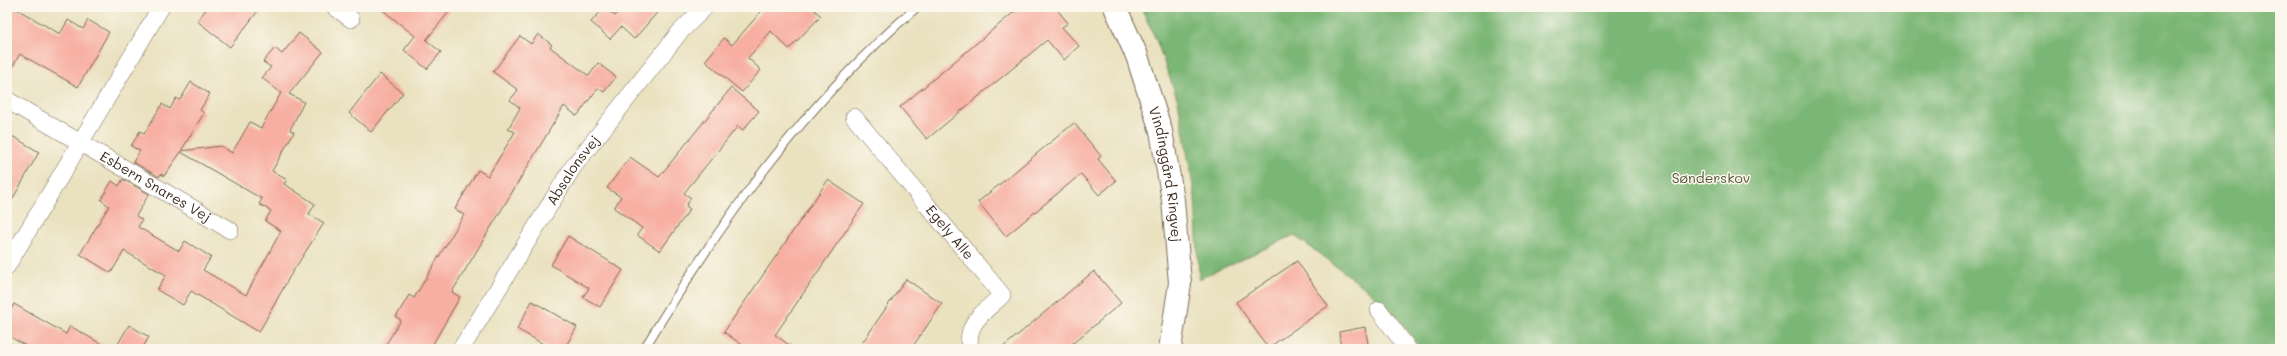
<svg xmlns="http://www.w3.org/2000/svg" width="2287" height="356" font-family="Mali,sans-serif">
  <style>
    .forest { fill: #7ab674; stroke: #5a7049 }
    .building { fill: #f7afa1 }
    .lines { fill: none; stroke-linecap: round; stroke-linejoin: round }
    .lane-casing { stroke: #786a56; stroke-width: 10 }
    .street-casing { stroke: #786a56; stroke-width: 18 }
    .secondary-casing { stroke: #786a56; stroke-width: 24 }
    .lane { stroke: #fff; stroke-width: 8 }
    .street { stroke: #fff; stroke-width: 17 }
    .secondary { stroke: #fff; stroke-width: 22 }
    .labels { text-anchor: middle; stroke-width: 3; stroke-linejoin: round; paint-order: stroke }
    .street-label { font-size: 14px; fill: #3b2a1e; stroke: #fbf7ec }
    .park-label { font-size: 14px; fill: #525438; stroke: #fbf7ec }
  </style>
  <rect width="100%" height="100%" fill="#fbf7ec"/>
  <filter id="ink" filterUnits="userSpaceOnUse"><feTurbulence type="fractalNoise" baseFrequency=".025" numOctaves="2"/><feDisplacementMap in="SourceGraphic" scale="8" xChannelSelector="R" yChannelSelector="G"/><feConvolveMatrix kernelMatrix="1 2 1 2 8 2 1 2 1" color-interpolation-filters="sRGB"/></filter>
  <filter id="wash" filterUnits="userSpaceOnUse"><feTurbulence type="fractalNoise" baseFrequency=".012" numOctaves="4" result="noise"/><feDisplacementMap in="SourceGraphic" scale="16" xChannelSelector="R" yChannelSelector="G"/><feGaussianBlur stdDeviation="0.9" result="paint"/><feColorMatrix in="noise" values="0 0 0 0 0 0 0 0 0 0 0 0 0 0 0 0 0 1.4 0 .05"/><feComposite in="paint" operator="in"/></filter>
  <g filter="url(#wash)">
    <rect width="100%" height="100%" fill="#eae1bf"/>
    <path class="forest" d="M 1141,7 L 2280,7 L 2280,349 L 1421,349 L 1398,318 L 1369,291 L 1294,235 L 1199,279 L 1195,197 L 1178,101 L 1157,42 Z"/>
    <g id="blocks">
      <g class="building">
        <path d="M 7,7 L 13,7 L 60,34 L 68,20 L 83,29 L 88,20 L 109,32 L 78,87 L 20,54 L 7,76 Z"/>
        <path d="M 208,7 L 261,7 L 230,47 L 197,21 Z"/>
        <path d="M 379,7 L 453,7 L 426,40 L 441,52 L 427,69 L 404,50 L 415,36 Z"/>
        <path d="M 605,7 L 615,16 L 623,7 L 662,7 L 634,39 L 621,27 L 610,39 L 591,22 Z"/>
        <path d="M 765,7 L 811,7 L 821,16 L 789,49 L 771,31 L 748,58 L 761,70 L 742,92 L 705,61 L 724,38 L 732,45 Z"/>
        <path d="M 1020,7 L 1055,7 L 1068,23 L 1062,27 L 1079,46 L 1064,60 L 1047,40 L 927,139 L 900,107 Z"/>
        <path d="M 299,33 L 323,52 L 289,94 L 304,102 L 290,130 L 294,132 L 272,171 L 287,180 L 284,184 L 289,187 L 315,204 L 309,214 L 324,223 L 290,276 L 259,332 L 191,291 L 183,305 L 157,290 L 166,275 L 124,251 L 111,273 L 80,254 L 109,206 L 101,200 L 112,181 L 119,186 L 123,179 L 149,194 L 136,216 L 142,220 L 138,227 L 179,251 L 185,241 L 211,257 L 203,270 L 246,295 L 281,231 L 265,221 L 271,211 L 259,204 L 262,199 L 181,152 L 164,176 L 161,174 L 159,177 L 133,162 L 140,151 L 131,146 L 140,131 L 144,134 L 162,104 L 170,109 L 176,98 L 180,100 L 191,82 L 210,94 L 200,110 L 204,113 L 181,151 L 221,146 L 232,153 L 250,122 L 261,128 L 281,93 L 262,78 L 271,67 L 263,62 L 275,48 L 282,54 Z"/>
        <path d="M 538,34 L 552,45 L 550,47 L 589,76 L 598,63 L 616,77 L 604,92 L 598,88 L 577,116 L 564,106 L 452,292 L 460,297 L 430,349 L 383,349 L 401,320 L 396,317 L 409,295 L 414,298 L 464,215 L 455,209 L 478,170 L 488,176 L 515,132 L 508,129 L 520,108 L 510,100 L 518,90 L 493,72 L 520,36 L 531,44 Z"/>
        <path d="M 380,74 L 403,93 L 371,132 L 349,113 Z"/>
        <path d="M 731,88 L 759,111 L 743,130 L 738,126 L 684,193 L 691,198 L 686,206 L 690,209 L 660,251 L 637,235 L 642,228 L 614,208 L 621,197 L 607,188 L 630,157 L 659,177 Z"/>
        <path d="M 1074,123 L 1101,156 L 1098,159 L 1116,181 L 1099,195 L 1081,174 L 1006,236 L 978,202 Z"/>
        <path d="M 7,133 L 39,152 L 7,209 Z"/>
        <path d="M 828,180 L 864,204 L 775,335 L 795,349 L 748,349 L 724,332 Z"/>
        <path d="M 568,236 L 623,270 L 600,307 L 583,297 L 589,288 L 551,265 Z"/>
        <path d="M 1297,261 L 1328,306 L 1268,348 L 1236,302 Z"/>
        <path d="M 1094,271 L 1121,303 L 1066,349 L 1001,349 Z"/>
        <path d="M 906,279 L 942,304 L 911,349 L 858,349 Z"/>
        <path d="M 532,301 L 577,327 L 564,349 L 552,349 L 517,329 Z"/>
        <path d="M 14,304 L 66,334 L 70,326 L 110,349 L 31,349 L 7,335 L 7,316 Z"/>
        <path d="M 129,325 L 149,337 L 142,349 L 115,349 Z"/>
        <path d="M 1365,327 L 1369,349 L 1341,349 L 1339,332 Z"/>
      </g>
    </g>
  </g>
  <g filter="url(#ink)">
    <use href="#blocks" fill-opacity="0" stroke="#786a56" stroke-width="1"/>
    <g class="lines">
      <defs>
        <path id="lane" d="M 644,349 C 721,221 803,105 917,7"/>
        <g id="street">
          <path d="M 335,7 L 351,19"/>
          <path id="s1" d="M 7,100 L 230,230"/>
          <path id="s2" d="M 854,117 L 1002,295 C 985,312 965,322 970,349"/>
          <path d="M 7,266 L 161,7"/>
          <path d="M 1379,310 L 1408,349"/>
          <path id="s3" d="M 461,349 L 573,167 L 679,33 L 705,7"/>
        </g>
        <g id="secondary">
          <path id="s4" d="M 1115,7 L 1137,56 L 1161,131 L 1173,200 L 1180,283 L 1170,349"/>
        </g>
      </defs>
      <use href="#lane" class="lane-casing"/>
      <use href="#street" class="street-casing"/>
      <use href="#secondary" class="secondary-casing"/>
      <use href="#lane" class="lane"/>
      <use href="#street" class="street"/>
      <use href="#secondary" class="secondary"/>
    </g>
  </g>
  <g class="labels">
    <g class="street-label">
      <text dy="5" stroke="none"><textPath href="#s3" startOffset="211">Absalonsvej</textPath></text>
      <text dy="5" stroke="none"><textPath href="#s4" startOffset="176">Vindinggård Ringvej</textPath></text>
      <text dy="5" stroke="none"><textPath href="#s1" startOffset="172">Esbern Snares Vej</textPath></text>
      <text dy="5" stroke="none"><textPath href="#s2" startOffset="150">Egely Alle</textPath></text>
    </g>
    <g class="park-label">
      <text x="1711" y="183">Sønderskov</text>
    </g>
  </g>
  <rect width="2287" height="356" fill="none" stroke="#fbf7ec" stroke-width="24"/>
</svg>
